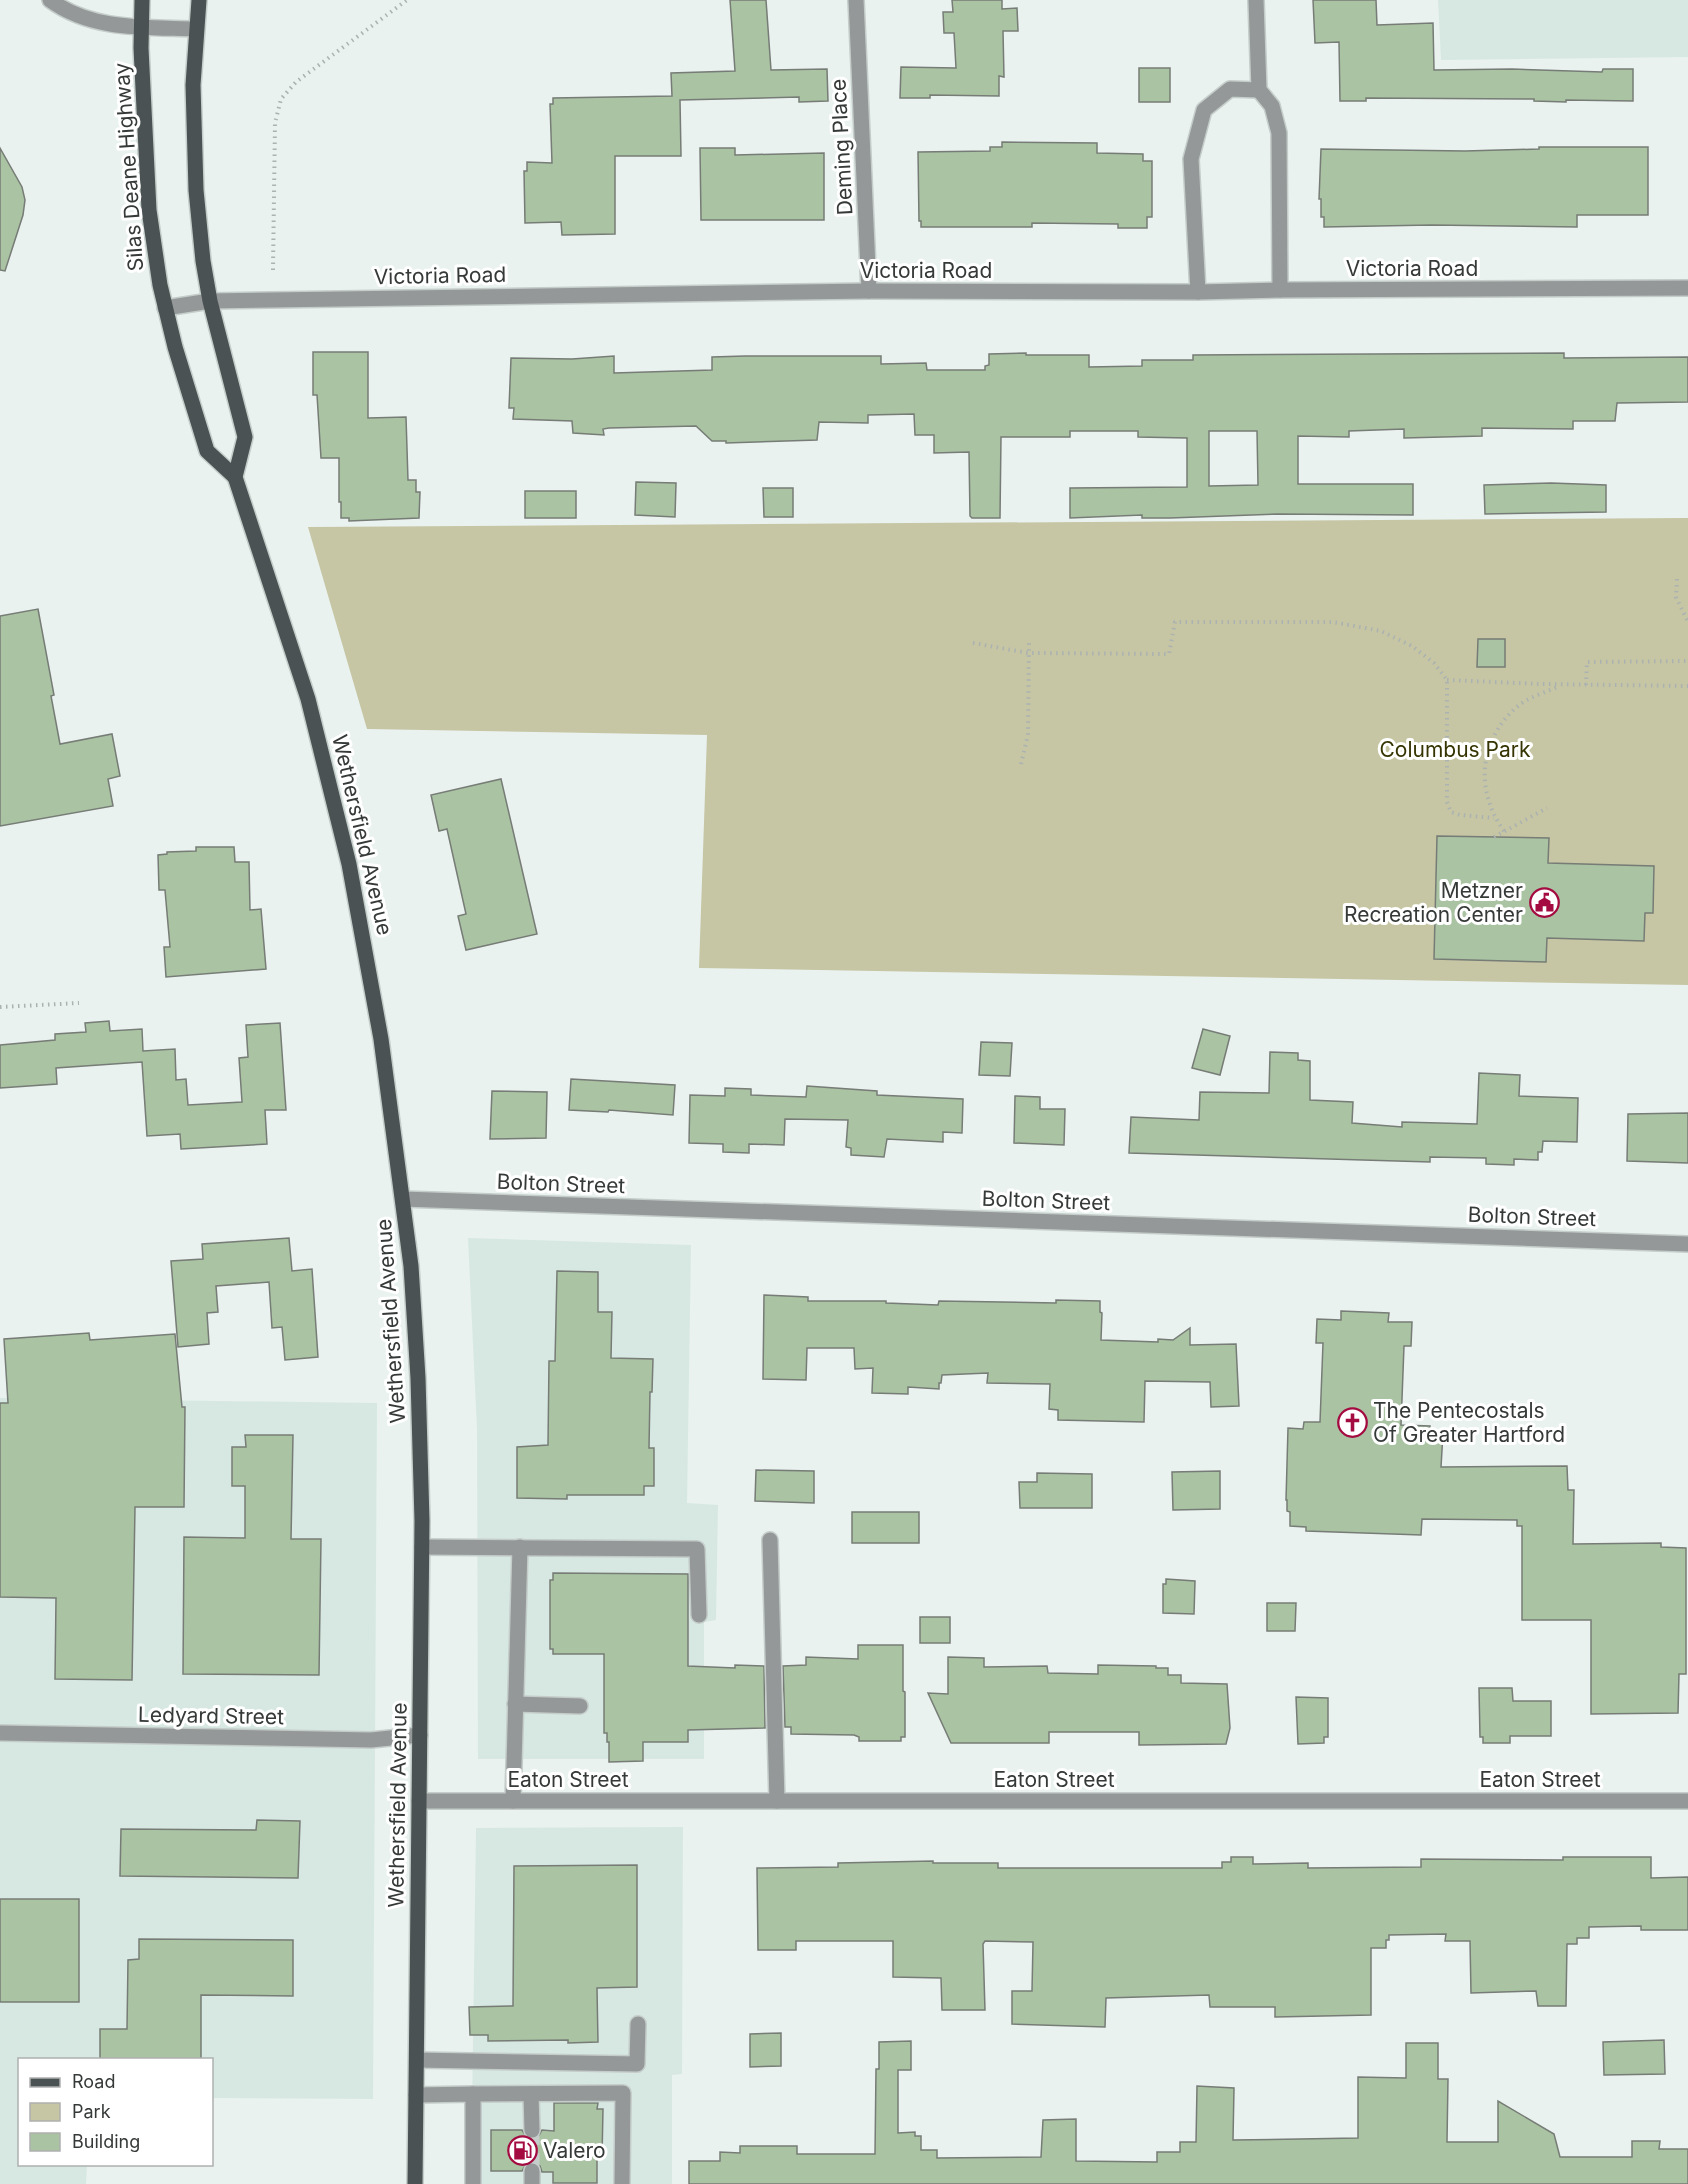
<svg xmlns="http://www.w3.org/2000/svg" width="1688" height="2184" font-family="Inter,sans-serif">
  <style>
    .built { fill: #d7e8e2 }
    .green { fill: #c6c6a4 }
    .building { fill: #a9c3a3; stroke: #777c76; stroke-width: 1.5; fill-rule: evenodd }
    .lines { fill: none; stroke-linecap: round; stroke-linejoin: round }
    .minor-tunnel { stroke: #c5cdca; stroke-width: 15; stroke-dasharray: 15 8; stroke-linecap: butt }
    .minor-casing { stroke: #c5cdca; stroke-width: 18 }
    .major-casing { stroke: #c5cdca; stroke-width: 18 }
    .path { stroke: #abb2b0; stroke-width: 4; stroke-dasharray: 1.5 4.5; stroke-linecap: butt }
    .minor { stroke: #949899; stroke-width: 15 }
    .major { stroke: #4b5253; stroke-width: 15 }
    .labels { text-anchor: middle; stroke-width: 6; stroke-linejoin: round; paint-order: stroke }
    .street-label { font-size: 21px; fill: #353937; stroke: #fff }
    .park-label { font-size: 21px; fill: #353402; stroke: #fff }
    .poi-label { font-size: 21px; fill: #353937; stroke: #fff; text-anchor: start }
  </style>
  <rect width="100%" height="100%" fill="#e9f2ef"/>
  <g class="built">
    <path d="M 1438,0 L 1688,0 L 1688,57 L 1441,60 Z"/>
    <path d="M 468,1238 L 691,1245 L 687,1503 L 718,1505 L 716,1620 L 704,1622 L 704,1759 L 478,1759 L 477,1429 Z"/>
    <path d="M 0,1398 L 377,1403 L 373,2099 L 212,2098 L 212,2060 L 20,2060 L 20,2164 L 87,2165 L 86,2184 L 0,2184 Z"/>
    <path d="M 683,1827 L 682,2071 L 682,2074 L 672,2075 L 672,2184 L 471,2184 L 476,1828 Z"/>
  </g>
  <path class="green" d="M 1688,518 L 1688,985 L 699,968 L 707,735 L 367,729 L 308,527 Z"/>
  <g class="building">
    <path d="M 730,0 L 766,0 L 771,70 L 827,69 L 828,101 L 799,102 L 799,97 L 680,100 L 681,156 L 615,156 L 615,234 L 562,235 L 561,222 L 525,223 L 524,171 L 527,171 L 527,162 L 552,163 L 550,104 L 553,104 L 553,98 L 672,96 L 671,73 L 735,71 Z"/>
    <path d="M 952,0 L 1002,0 L 1002,9 L 1017,8 L 1018,31 L 1003,31 L 1004,77 L 999,76 L 999,96 L 930,95 L 930,98 L 900,98 L 901,67 L 956,68 L 954,33 L 944,33 L 943,12 L 953,12 Z"/>
    <path d="M 1313,0 L 1376,0 L 1377,25 L 1433,23 L 1434,70 L 1512,69 L 1602,72 L 1603,69 L 1633,69 L 1633,101 L 1566,100 L 1566,102 L 1534,101 L 1534,99 L 1366,98 L 1366,101 L 1340,101 L 1339,42 L 1315,43 Z"/>
    <rect x="1139" y="68" width="31" height="34"/>
    <path d="M 1002,142 L 1097,143 L 1097,153 L 1143,154 L 1143,161 L 1152,161 L 1152,217 L 1147,217 L 1147,228 L 1118,228 L 1118,224 L 1032,223 L 1032,227 L 921,227 L 921,221 L 919,221 L 918,152 L 990,151 L 990,147 L 1002,147 Z"/>
    <path d="M 1539,147 L 1648,147 L 1648,215 L 1577,215 L 1577,227 L 1432,225 L 1324,227 L 1324,217 L 1321,217 L 1321,199 L 1319,199 L 1321,149 L 1465,151 L 1539,149 Z"/>
    <path d="M 0,148 L 22,187 L 25,200 L 23,215 L 5,271 L 0,270 Z"/>
    <path d="M 700,148 L 735,148 L 735,155 L 824,153 L 824,220 L 701,220 Z"/>
    <path d="M 313,352 L 368,352 L 368,418 L 406,417 L 408,480 L 416,480 L 416,492 L 420,492 L 419,518 L 349,521 L 349,518 L 341,518 L 341,502 L 339,502 L 339,458 L 321,458 L 317,395 L 313,395 Z"/>
    <path d="M 1026,353 L 1026,355 L 1089,355 L 1089,367 L 1142,366 L 1142,360 L 1193,360 L 1193,355 L 1564,353 L 1564,358 L 1688,357 L 1688,402 L 1617,403 L 1615,421 L 1573,421 L 1573,429 L 1482,428 L 1482,436 L 1404,438 L 1404,429 L 1349,431 L 1349,437 L 1298,436 L 1298,484 L 1413,484 L 1413,515 L 1277,514 L 1170,518 L 1142,518 L 1142,515 L 1070,518 L 1070,488 L 1187,487 L 1187,438 L 1138,437 L 1138,431 L 1070,431 L 1070,437 L 1001,437 L 1000,518 L 972,518 L 970,516 L 969,452 L 934,453 L 934,435 L 915,435 L 914,414 L 868,415 L 868,423 L 819,422 L 817,440 L 726,443 L 726,441 L 712,441 L 696,426 L 609,428 L 603,429 L 604,435 L 573,433 L 572,421 L 513,419 L 514,408 L 509,408 L 511,358 L 572,359 L 614,356 L 614,373 L 712,370 L 712,357 L 745,356 L 881,356 L 881,364 L 926,363 L 927,370 L 985,370 L 985,366 L 989,365 L 989,354 ZM 1209,431 L 1257,431 L 1258,485 L 1209,486 Z"/>
    <path d="M 636,482 L 676,483 L 675,517 L 635,515 Z"/>
    <path d="M 1551,483 L 1606,485 L 1606,512 L 1485,514 L 1484,485 Z"/>
    <path d="M 763,488 L 793,488 L 793,517 L 764,517 Z"/>
    <rect x="525" y="491" width="51" height="27"/>
    <path d="M 38,609 L 54,695 L 51,696 L 60,744 L 112,734 L 120,776 L 108,779 L 113,806 L 0,826 L 0,616 Z"/>
    <path d="M 1478,639 L 1505,639 L 1505,667 L 1477,667 Z"/>
    <path d="M 501,779 L 537,934 L 466,950 L 458,916 L 466,914 L 447,829 L 439,831 L 431,795 Z"/>
    <path d="M 1437,836 L 1549,838 L 1548,863 L 1654,866 L 1653,913 L 1645,913 L 1644,941 L 1547,938 L 1546,962 L 1434,959 Z"/>
    <path d="M 196,847 L 234,847 L 235,862 L 249,862 L 250,910 L 261,909 L 266,969 L 166,977 L 164,947 L 170,947 L 165,890 L 159,890 L 158,855 L 167,854 L 167,852 L 196,851 Z"/>
    <path d="M 109,1021 L 110,1031 L 142,1029 L 143,1051 L 175,1049 L 176,1080 L 186,1079 L 188,1105 L 242,1102 L 239,1058 L 248,1057 L 246,1025 L 280,1023 L 286,1110 L 265,1110 L 267,1144 L 181,1149 L 180,1134 L 147,1136 L 142,1062 L 56,1068 L 57,1084 L 0,1088 L 0,1045 L 55,1040 L 55,1034 L 86,1032 L 85,1023 Z"/>
    <path d="M 1203,1029 L 1230,1036 L 1220,1075 L 1192,1068 Z"/>
    <path d="M 981,1042 L 1012,1043 L 1010,1076 L 979,1075 Z"/>
    <path d="M 1270,1052 L 1298,1053 L 1298,1060 L 1310,1061 L 1310,1100 L 1353,1102 L 1352,1123 L 1402,1127 L 1402,1122 L 1477,1124 L 1479,1073 L 1520,1075 L 1519,1096 L 1578,1098 L 1577,1142 L 1543,1141 L 1542,1152 L 1538,1152 L 1538,1160 L 1514,1159 L 1514,1165 L 1486,1164 L 1486,1158 L 1430,1157 L 1430,1162 L 1129,1153 L 1131,1117 L 1199,1120 L 1200,1092 L 1269,1093 Z"/>
    <path d="M 571,1079 L 675,1085 L 673,1115 L 609,1110 L 608,1112 L 569,1110 Z"/>
    <path d="M 807,1086 L 877,1091 L 877,1095 L 963,1099 L 962,1133 L 943,1132 L 943,1142 L 887,1139 L 884,1157 L 851,1155 L 851,1148 L 846,1147 L 848,1120 L 785,1119 L 784,1145 L 749,1144 L 749,1153 L 723,1152 L 723,1144 L 689,1143 L 690,1095 L 725,1096 L 725,1088 L 751,1089 L 751,1095 L 806,1097 Z"/>
    <path d="M 492,1091 L 547,1092 L 546,1138 L 490,1139 Z"/>
    <path d="M 1015,1096 L 1040,1097 L 1040,1109 L 1065,1109 L 1064,1145 L 1014,1143 Z"/>
    <path d="M 1688,1113 L 1688,1163 L 1627,1161 L 1628,1114 Z"/>
    <path d="M 289,1238 L 292,1271 L 312,1269 L 318,1357 L 285,1360 L 282,1327 L 272,1328 L 269,1282 L 216,1286 L 218,1312 L 207,1313 L 209,1344 L 178,1347 L 171,1261 L 203,1259 L 202,1244 Z"/>
    <path d="M 557,1271 L 598,1272 L 598,1312 L 612,1312 L 611,1358 L 653,1359 L 652,1392 L 650,1392 L 649,1448 L 654,1448 L 654,1486 L 644,1486 L 644,1495 L 567,1495 L 567,1499 L 517,1498 L 517,1447 L 548,1445 L 549,1361 L 555,1361 Z"/>
    <path d="M 764,1295 L 808,1297 L 808,1301 L 886,1301 L 886,1303 L 938,1305 L 939,1301 L 1056,1303 L 1056,1300 L 1100,1301 L 1100,1312 L 1102,1313 L 1101,1340 L 1158,1342 L 1158,1339 L 1173,1340 L 1190,1328 L 1190,1345 L 1236,1344 L 1239,1406 L 1211,1407 L 1210,1382 L 1145,1381 L 1144,1422 L 1058,1420 L 1058,1410 L 1049,1409 L 1050,1384 L 987,1383 L 988,1373 L 942,1375 L 941,1383 L 939,1383 L 939,1389 L 908,1387 L 908,1394 L 872,1393 L 873,1368 L 855,1369 L 854,1348 L 807,1348 L 806,1380 L 763,1379 Z"/>
    <path d="M 1341,1311 L 1389,1313 L 1388,1322 L 1412,1322 L 1411,1346 L 1404,1346 L 1401,1425 L 1430,1426 L 1429,1433 L 1443,1433 L 1441,1467 L 1567,1466 L 1568,1490 L 1574,1490 L 1573,1544 L 1661,1543 L 1661,1547 L 1686,1548 L 1686,1674 L 1679,1674 L 1678,1713 L 1591,1714 L 1591,1620 L 1522,1620 L 1522,1526 L 1517,1526 L 1517,1520 L 1422,1519 L 1421,1535 L 1306,1531 L 1306,1527 L 1290,1526 L 1290,1512 L 1287,1511 L 1287,1500 L 1286,1500 L 1288,1428 L 1303,1429 L 1304,1422 L 1320,1422 L 1323,1343 L 1316,1343 L 1317,1319 L 1341,1320 Z"/>
    <path d="M 89,1333 L 90,1340 L 175,1334 L 182,1407 L 185,1407 L 184,1507 L 135,1507 L 132,1680 L 55,1679 L 56,1598 L 0,1597 L 0,1403 L 8,1403 L 4,1339 Z"/>
    <path d="M 245,1435 L 293,1435 L 291,1539 L 321,1539 L 319,1675 L 183,1674 L 184,1537 L 245,1538 L 245,1486 L 232,1486 L 232,1447 L 246,1447 Z"/>
    <path d="M 756,1470 L 814,1471 L 814,1503 L 755,1501 Z"/>
    <path d="M 1220,1471 L 1220,1509 L 1173,1510 L 1172,1472 Z"/>
    <path d="M 1037,1473 L 1092,1474 L 1092,1508 L 1020,1508 L 1019,1482 L 1037,1482 Z"/>
    <rect x="852" y="1512" width="67" height="31"/>
    <path d="M 553,1573 L 688,1574 L 688,1666 L 735,1668 L 735,1665 L 764,1666 L 765,1728 L 688,1730 L 688,1742 L 643,1742 L 643,1761 L 609,1762 L 609,1742 L 607,1742 L 607,1733 L 604,1733 L 604,1654 L 553,1654 L 553,1649 L 550,1649 L 550,1580 L 553,1580 Z"/>
    <path d="M 1166,1579 L 1195,1581 L 1194,1614 L 1163,1613 L 1163,1584 L 1166,1584 Z"/>
    <path d="M 1267,1603 L 1296,1603 L 1295,1631 L 1267,1631 Z"/>
    <rect x="920" y="1617" width="30" height="26"/>
    <path d="M 858,1645 L 903,1645 L 903,1691 L 905,1692 L 905,1737 L 901,1737 L 901,1741 L 859,1741 L 859,1737 L 854,1735 L 791,1734 L 791,1727 L 785,1727 L 783,1666 L 806,1665 L 806,1657 L 858,1659 Z"/>
    <path d="M 948,1657 L 984,1658 L 984,1667 L 1047,1666 L 1048,1673 L 1098,1674 L 1098,1665 L 1156,1666 L 1156,1668 L 1168,1668 L 1168,1675 L 1181,1675 L 1181,1683 L 1227,1684 L 1230,1728 L 1226,1744 L 1139,1745 L 1139,1732 L 1049,1732 L 1049,1743 L 951,1743 L 928,1693 L 948,1694 Z"/>
    <path d="M 1479,1688 L 1512,1688 L 1513,1701 L 1551,1701 L 1551,1736 L 1510,1736 L 1510,1743 L 1483,1743 L 1483,1737 L 1480,1737 Z"/>
    <path d="M 1296,1697 L 1328,1698 L 1328,1737 L 1324,1737 L 1324,1743 L 1298,1744 Z"/>
    <path d="M 257,1820 L 300,1821 L 298,1878 L 120,1876 L 121,1829 L 256,1830 Z"/>
    <path d="M 1231,1857 L 1253,1857 L 1253,1864 L 1308,1863 L 1308,1868 L 1421,1867 L 1421,1859 L 1563,1860 L 1563,1857 L 1651,1857 L 1651,1878 L 1688,1877 L 1688,1930 L 1641,1930 L 1641,1926 L 1589,1927 L 1589,1938 L 1577,1938 L 1577,1944 L 1567,1944 L 1566,2006 L 1538,2006 L 1536,1991 L 1471,1993 L 1470,1941 L 1445,1941 L 1446,1934 L 1389,1935 L 1389,1940 L 1386,1940 L 1386,1948 L 1371,1948 L 1371,2015 L 1275,2017 L 1275,2007 L 1210,2007 L 1209,1995 L 1106,1998 L 1105,2027 L 1012,2024 L 1012,1991 L 1032,1991 L 1033,1942 L 985,1941 L 983,1944 L 985,2010 L 942,2010 L 941,1978 L 893,1977 L 893,1941 L 796,1941 L 796,1950 L 758,1950 L 757,1868 L 838,1867 L 838,1863 L 933,1861 L 933,1863 L 998,1863 L 998,1868 L 1222,1868 L 1222,1862 L 1231,1862 Z"/>
    <path d="M 637,1865 L 637,1987 L 597,1988 L 598,2042 L 568,2043 L 568,2040 L 488,2041 L 488,2035 L 470,2035 L 469,2007 L 513,2006 L 514,1866 Z"/>
    <rect x="0" y="1899" width="79" height="103"/>
    <path d="M 139,1939 L 293,1940 L 293,1996 L 201,1995 L 201,2060 L 100,2060 L 100,2029 L 127,2029 L 128,1960 L 139,1959 Z"/>
    <path d="M 781,2033 L 781,2066 L 750,2067 L 750,2034 Z"/>
    <path d="M 1664,2040 L 1665,2074 L 1604,2075 L 1603,2042 Z"/>
    <path d="M 911,2041 L 911,2070 L 898,2070 L 898,2133 L 915,2132 L 915,2136 L 921,2136 L 921,2150 L 937,2150 L 937,2158 L 1041,2157 L 1043,2120 L 1076,2119 L 1076,2161 L 1157,2162 L 1157,2152 L 1180,2152 L 1180,2142 L 1196,2142 L 1197,2086 L 1234,2088 L 1233,2140 L 1358,2138 L 1358,2077 L 1406,2078 L 1406,2043 L 1438,2043 L 1438,2079 L 1448,2079 L 1447,2142 L 1498,2142 L 1498,2101 L 1554,2134 L 1560,2157 L 1632,2157 L 1632,2141 L 1660,2141 L 1659,2149 L 1688,2149 L 1688,2184 L 689,2184 L 689,2161 L 720,2161 L 720,2152 L 740,2153 L 740,2146 L 797,2146 L 797,2154 L 875,2154 L 876,2069 L 879,2069 L 879,2042 Z"/>
    <path d="M 554,2103 L 598,2103 L 597,2109 L 603,2109 L 602,2158 L 597,2158 L 597,2183 L 553,2183 L 553,2172 L 542,2172 L 540,2166 L 533,2161 L 527,2163 L 522,2171 L 491,2171 L 491,2130 L 522,2130 L 527,2138 L 537,2139 L 542,2130 L 554,2131 Z"/>
  </g>
  <g class="lines">
    <path class="minor-tunnel" d="M 532,2130 L 532,2171"/>
    <defs>
      <g id="minor">
        <path d="M 50,0 C 92,31 146,27 196,29"/>
        <path d="M 856,0 L 869,291"/>
        <path d="M 1256,0 L 1259,90 L 1272,106 L 1279,133 L 1280,290"/>
        <path d="M 1198,292 L 1191,159 L 1204,110 L 1230,89 L 1259,90"/>
        <path d="M 165,308 L 210,301 L 869,291 L 1198,292 L 1280,290 L 1688,288"/>
        <path d="M 403,1199 L 1688,1244"/>
        <path d="M 770,1540 L 777,1801"/>
        <path d="M 422,1547 L 697,1549 L 699,1615"/>
        <path d="M 515,1704 L 580,1706"/>
        <path d="M 0,1733 L 371,1740 L 420,1735"/>
        <path d="M 419,1801 L 1688,1801"/>
        <path d="M 513,1801 L 520,1547"/>
        <path d="M 417,2060 L 637,2064 L 638,2024"/>
        <path d="M 473,2094 L 623,2093 L 622,2184"/>
        <path d="M 531,2094 L 532,2130"/>
        <path d="M 416,2095 L 473,2094 L 473,2184"/>
        <path d="M 532,2171 L 532,2184"/>
      </g>
      <g id="major">
        <path d="M 142,0 L 141,48 L 149,210 L 160,285 L 175,347 L 207,451 L 235,477"/>
        <path d="M 199,0 L 193,85 L 196,190 L 203,261 L 210,301 L 245,437 L 235,477 L 308,699 L 349,864 L 381,1039 L 411,1266 L 418,1378 L 422,1521 L 415,2184"/>
      </g>
    </defs>
    <use href="#minor" class="minor-casing"/>
    <use href="#major" class="major-casing"/>
    <g class="path">
      <path d="M 273,270 L 275,123 L 281,99 L 296,82 L 407,0"/>
      <path d="M 1677,579 L 1676,597 L 1688,622"/>
      <path d="M 973,643 L 1028,653 L 1169,654 L 1175,622 L 1333,622 L 1381,631 L 1412,646 L 1434,663 L 1447,680 L 1447,802 L 1451,812 L 1460,815 L 1494,818"/>
      <path d="M 1447,680 L 1540,684 L 1688,686"/>
      <path d="M 1586,685 L 1587,662 L 1688,661"/>
      <path d="M 1021,764 L 1028,735 L 1029,641"/>
      <path d="M 1504,831 C 1475,791 1478,740 1518,706 C 1529,697 1546,692 1560,686"/>
      <path d="M 1494,837 L 1547,808"/>
      <path d="M 0,1007 L 79,1003"/>
    </g>
    <use href="#minor" class="minor"/>
    <use href="#major" class="major"/>
  </g>
  <defs>
    <symbol id="civic-ring" viewBox="-11 -11 22 22"><circle r="9.5" fill="#fff" stroke="#a40b41" stroke-width="1.5"/><path d="M-.6-6.5H3V-4.5H.6V-3L4-1V1h2V6H-6V1h2V-1L-.6-3ZM-1.2 2.5V6h2.4V2.5Z" fill="#a40b41"/></symbol>
    <symbol id="church-ring" viewBox="-11 -11 22 22"><circle r="9.5" fill="#fff" stroke="#a40b41" stroke-width="1.5"/><path d="M-1.2-6h2.4v3.5h3.3v2.4h-3.3V6h-2.4V-.1h-3.3v-2.4h3.3Z" fill="#a40b41"/></symbol>
    <symbol id="fuel-ring" viewBox="-11 -11 22 22"><circle r="9.5" fill="#fff" stroke="#a40b41" stroke-width="1.5"/><path d="M-5.5-6h7V0h2V4h1.3V-2.5L3-4.5l.8-.8L6-3V5H2.5V1h-1V6h-7ZM-4.2-4.7v3.2H.2V-4.7Z" fill="#a40b41"/></symbol>
  </defs>
  <g fill-rule="evenodd">
    <use href="#civic-ring" x="1528" y="886" width="33" height="33"/>
    <use href="#church-ring" x="1336" y="1406" width="33" height="33"/>
    <use href="#fuel-ring" x="506" y="2134" width="33" height="33"/>
  </g>
  <g class="labels">
    <g class="street-label">
      <text transform="translate(842 147) rotate(-93)" y="7">Deming Place</text>
      <text transform="translate(129 167) rotate(-94)" y="7">Silas Deane Highway</text>
      <text x="1412" y="276">Victoria Road</text>
      <text x="926" y="278">Victoria Road</text>
      <text transform="translate(440 276) rotate(-1)" y="7">Victoria Road</text>
      <text transform="translate(362 835) rotate(77)" y="7">Wethersfield Avenue</text>
      <text transform="translate(561 1184) rotate(2)" y="7">Bolton Street</text>
      <text transform="translate(1046 1201) rotate(2)" y="7">Bolton Street</text>
      <text transform="translate(1532 1217) rotate(2)" y="7">Bolton Street</text>
      <text transform="translate(391 1321) rotate(-94)" y="7">Wethersfield Avenue</text>
      <text transform="translate(211 1716) rotate(1)" y="7">Ledyard Street</text>
      <text x="568" y="1787">Eaton Street</text>
      <text x="1054" y="1787">Eaton Street</text>
      <text x="1540" y="1787">Eaton Street</text>
      <text transform="translate(398 1805) rotate(-89)" y="7">Wethersfield Avenue</text>
    </g>
    <g class="park-label">
      <text x="1455" y="757">Columbus Park</text>
    </g>
    <g class="poi-label">
      <text x="1523" y="898" text-anchor="end">Metzner<tspan x="1523" dy="24">Recreation Center</tspan></text>
      <text x="1373" y="1418">The Pentecostals<tspan x="1373" dy="24">Of Greater Hartford</tspan></text>
      <text x="543" y="2158">Valero</text>
    </g>
  </g>
  <rect x="18" y="2058" width="195" height="108" fill="#ffffff" stroke="#aeb0af" stroke-width="1.5"/>
  <rect x="30" y="2078" width="30" height="9" fill="#4b5253" stroke="#aeb0af" stroke-width="1.5"/>
  <text x="72" y="2088" font-size="18" fill="#353937">Road</text>
  <rect x="30" y="2103" width="30" height="18" fill="#c6c6a4" stroke="#aeb0af" stroke-width="1.5"/>
  <text x="72" y="2118" font-size="18" fill="#353937">Park</text>
  <rect x="30" y="2133" width="30" height="18" fill="#a9c3a3" stroke="#aeb0af" stroke-width="1.5"/>
  <text x="72" y="2148" font-size="18" fill="#353937">Building</text>
</svg>
